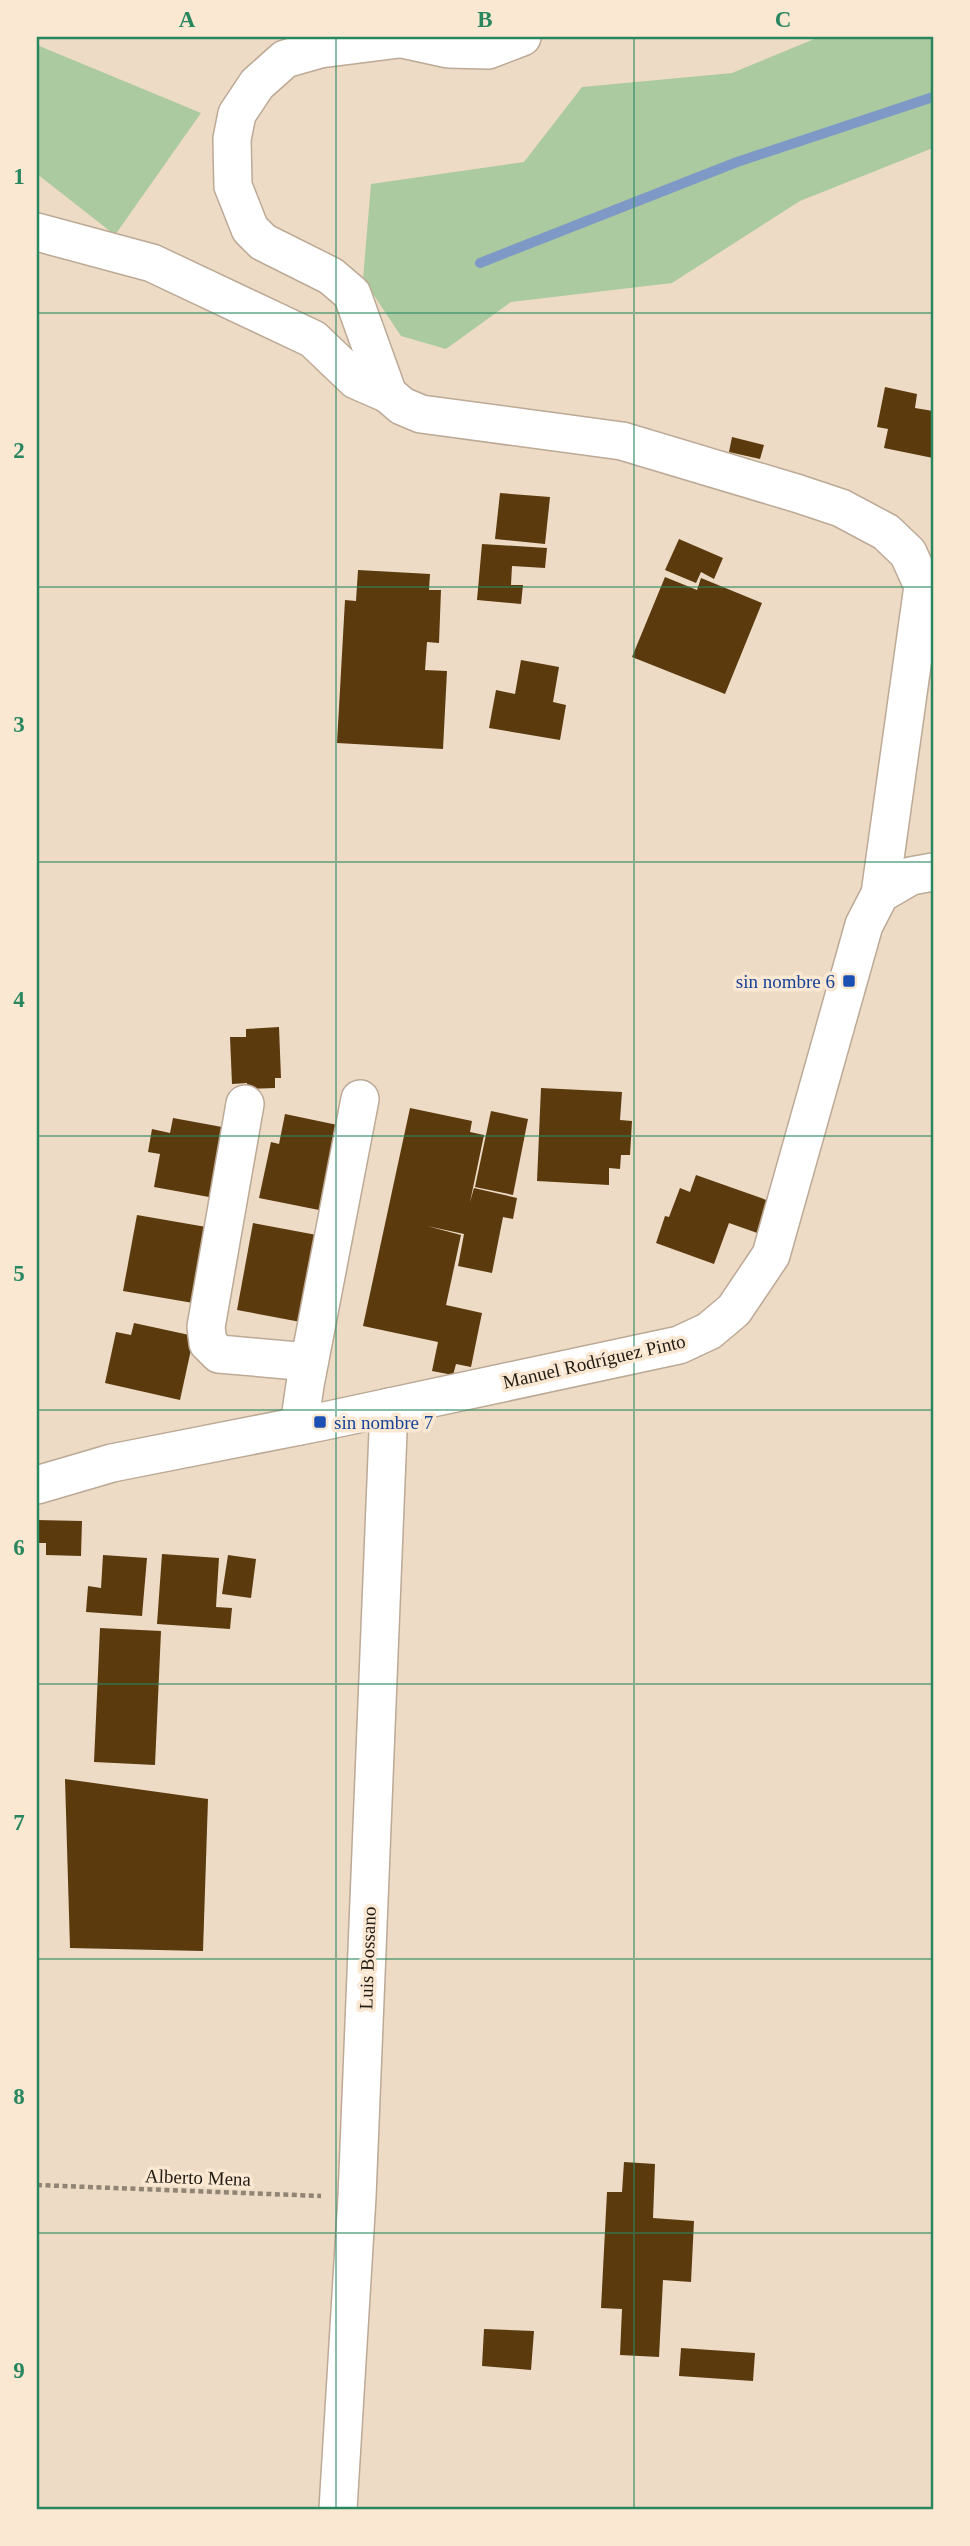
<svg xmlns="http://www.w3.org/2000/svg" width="970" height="2546" font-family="Georgia,serif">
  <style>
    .green { fill: #acca9f }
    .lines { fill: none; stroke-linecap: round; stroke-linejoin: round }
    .stream { stroke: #7f99c6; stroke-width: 10 }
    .building { fill: #5b3a0e }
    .street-casing { stroke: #bca996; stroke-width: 40 }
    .path { stroke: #918475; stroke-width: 4.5; stroke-dasharray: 5 3.5; stroke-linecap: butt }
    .street { stroke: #fff; stroke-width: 37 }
    .grid { fill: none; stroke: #28875f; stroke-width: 2; stroke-opacity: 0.55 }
    .transit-dot { fill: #1a4fb4; stroke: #fbe8d3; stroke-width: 2.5 }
    .labels { text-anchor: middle; stroke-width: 7; stroke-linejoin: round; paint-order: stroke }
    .transit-label { font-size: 19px; fill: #164399; stroke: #fbe8d3; text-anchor: end }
    .street-label { font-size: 19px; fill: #211b13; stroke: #fbe8d3 }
    .neatline { fill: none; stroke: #28875f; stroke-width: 2.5 }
    .grid-label { font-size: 23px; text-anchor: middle; font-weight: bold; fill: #28875f }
  </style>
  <rect width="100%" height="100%" fill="#eedbc6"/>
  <g class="green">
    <path d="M 819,37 L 933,37 L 933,148 L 800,201 L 672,283 L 511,302 L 446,349 L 401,336 L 363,279 L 371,184 L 524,162 L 582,87 L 732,73 Z"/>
    <path d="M 37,45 L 201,113 L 115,235 L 37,174 Z"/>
  </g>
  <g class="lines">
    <path class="stream" d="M 480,263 L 737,162 L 933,97"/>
  </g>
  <g class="building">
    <path d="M 885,387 L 917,394 L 915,408 L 933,411 L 933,458 L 884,448 L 888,429 L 877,427 Z"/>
    <path d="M 732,437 L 764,445 L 760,459 L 729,452 Z"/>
    <path d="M 500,493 L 550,497 L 545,544 L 495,539 Z"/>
    <path d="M 679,539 L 723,558 L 714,579 L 701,572 L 696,583 L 665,570 Z"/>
    <path d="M 482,544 L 547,548 L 545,568 L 512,566 L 511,585 L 523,585 L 521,604 L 477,600 Z"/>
    <path d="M 358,570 L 430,574 L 429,590 L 441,590 L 439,643 L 427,642 L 425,670 L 447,671 L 443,749 L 337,743 L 345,600 L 356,601 Z"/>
    <path d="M 665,577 L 697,590 L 701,578 L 762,603 L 725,694 L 632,657 Z"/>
    <path d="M 521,660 L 559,667 L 553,702 L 566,705 L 560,740 L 489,728 L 496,690 L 515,694 Z"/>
    <path d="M 279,1027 L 281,1078 L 275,1078 L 275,1088 L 248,1089 L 247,1083 L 232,1084 L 230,1037 L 246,1037 L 246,1029 Z"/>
    <path d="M 541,1088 L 622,1092 L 620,1120 L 632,1121 L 630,1155 L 621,1155 L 620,1169 L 609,1168 L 609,1185 L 537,1181 Z"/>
    <path d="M 410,1108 L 472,1121 L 470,1132 L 484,1135 L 470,1202 L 474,1188 L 517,1198 L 513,1219 L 503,1217 L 492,1273 L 458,1266 L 464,1234 L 427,1226 L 461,1235 L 446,1305 L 482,1313 L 471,1367 L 456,1364 L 453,1375 L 432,1371 L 438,1342 L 363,1326 Z"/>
    <path d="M 491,1111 L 528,1119 L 513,1195 L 475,1187 Z"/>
    <path d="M 285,1114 L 347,1127 L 329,1212 L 259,1198 L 271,1142 L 279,1144 Z"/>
    <path d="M 173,1118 L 233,1129 L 220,1199 L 154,1187 L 160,1154 L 148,1152 L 152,1129 L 170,1133 Z"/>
    <path d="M 696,1175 L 775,1203 L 763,1235 L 729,1223 L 714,1264 L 656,1243 L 665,1216 L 669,1217 L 680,1188 L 690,1192 Z"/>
    <path d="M 137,1215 L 212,1228 L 199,1304 L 123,1291 Z"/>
    <path d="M 253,1223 L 322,1236 L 306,1323 L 237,1310 Z"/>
    <path d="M 134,1323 L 194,1336 L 180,1400 L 105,1383 L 116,1332 L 131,1335 Z"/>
    <path d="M 37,1520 L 82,1521 L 81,1556 L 46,1555 L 46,1543 L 37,1543 Z"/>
    <path d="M 162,1554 L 219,1558 L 216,1607 L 232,1608 L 230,1629 L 157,1624 Z"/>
    <path d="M 103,1555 L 147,1558 L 142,1616 L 86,1612 L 88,1586 L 101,1588 Z"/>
    <path d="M 228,1555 L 256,1559 L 251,1598 L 222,1594 Z"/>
    <path d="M 100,1628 L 161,1631 L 155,1765 L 94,1762 Z"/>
    <path d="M 65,1779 L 208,1799 L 203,1951 L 70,1948 Z"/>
    <path d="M 624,2162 L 655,2164 L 653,2218 L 694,2221 L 691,2282 L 663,2280 L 659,2357 L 620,2355 L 622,2309 L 601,2308 L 607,2192 L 622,2192 Z"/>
    <path d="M 484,2329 L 534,2331 L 531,2370 L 482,2366 Z"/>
    <path d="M 681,2348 L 755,2353 L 753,2381 L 679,2376 Z"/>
  </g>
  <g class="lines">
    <defs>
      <g id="street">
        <path d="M 393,37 L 448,49 L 488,50 L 522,37"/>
        <path d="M 399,39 L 320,49 L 285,59 L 257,84 L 237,114 L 232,139 L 233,186 L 250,229 L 263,242 L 331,276 L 352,294 L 388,394 L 402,406 L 421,414 L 622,441 L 799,494 L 841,508 L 886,532 L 908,553 L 923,586 L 880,894"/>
        <path d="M 37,232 L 152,263 L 313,339 L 356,380 L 388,394"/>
        <path d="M 245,1104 L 206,1327 L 208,1343 L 219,1354 L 309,1362"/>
        <path d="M 299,1426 L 305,1385 L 360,1099"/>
        <path d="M 37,1485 L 112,1463 L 320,1422 L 679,1345 L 709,1331 L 734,1310 L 771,1255 L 864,925 L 880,894 L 911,876 L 933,872"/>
        <path d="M 338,2509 L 357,2197 L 389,1407"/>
      </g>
    </defs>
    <use href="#street" class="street-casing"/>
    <path class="path" d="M 37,2185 L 321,2196"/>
    <use href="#street" class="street"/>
  </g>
  <path class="grid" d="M 336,37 L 336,2509M 634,37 L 634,2509M 37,313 L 933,313M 37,587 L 933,587M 37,862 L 933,862M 37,1136 L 933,1136M 37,1410 L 933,1410M 37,1684 L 933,1684M 37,1959 L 933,1959M 37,2233 L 933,2233"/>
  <g class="transit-dot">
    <rect x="842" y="974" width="14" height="14" rx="3.5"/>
    <rect x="313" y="1415" width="14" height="14" rx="3.5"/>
  </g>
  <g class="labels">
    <g class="transit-label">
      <text x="835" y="988">sin nombre 6</text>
      <text x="334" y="1429" text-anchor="start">sin nombre 7</text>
    </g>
    <g class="street-label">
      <text transform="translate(594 1361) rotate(-13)" y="7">Manuel Rodríguez Pinto</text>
      <text transform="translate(367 1958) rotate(-88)" y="7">Luis Bossano</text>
      <text transform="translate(198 2177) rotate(2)" y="7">Alberto Mena</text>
    </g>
  </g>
  <rect width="970" height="2546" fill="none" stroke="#fbe8d3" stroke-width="77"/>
  <rect x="38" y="38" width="894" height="2470" class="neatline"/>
  <g class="grid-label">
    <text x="187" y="27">A</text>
    <text x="485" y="27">B</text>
    <text x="783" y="27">C</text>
    <text x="19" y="184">1</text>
    <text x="19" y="458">2</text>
    <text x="19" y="732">3</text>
    <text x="19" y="1007">4</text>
    <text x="19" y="1281">5</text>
    <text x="19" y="1555">6</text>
    <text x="19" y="1830">7</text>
    <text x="19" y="2104">8</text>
    <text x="19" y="2378">9</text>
  </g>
</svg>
